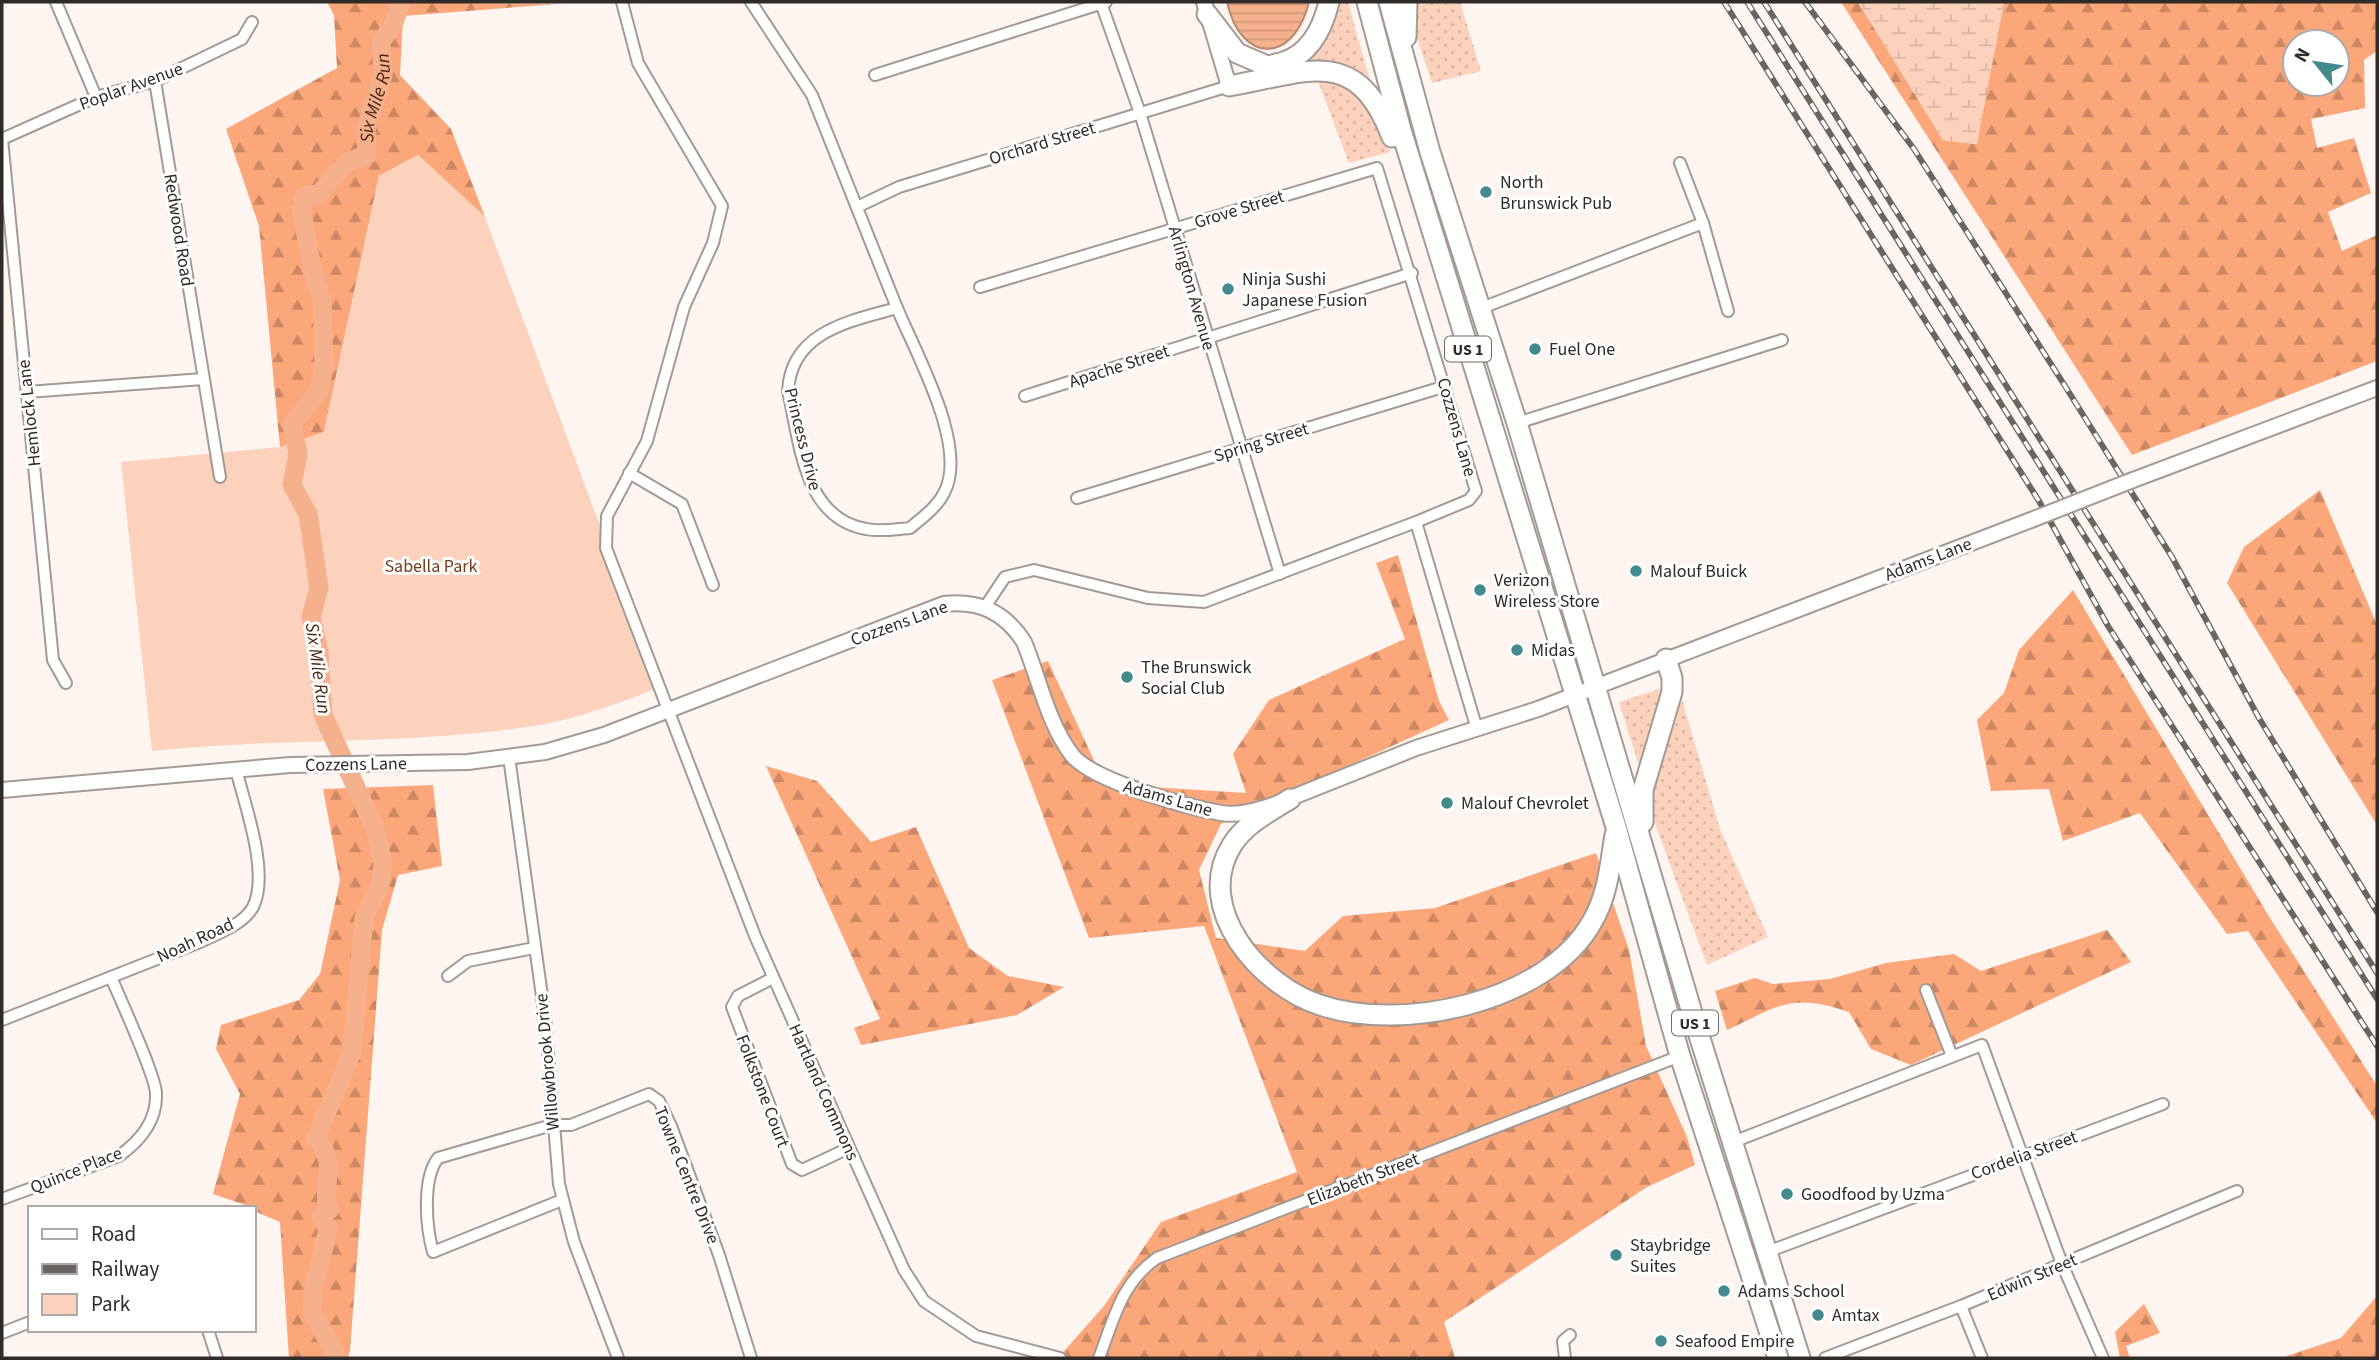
<svg xmlns="http://www.w3.org/2000/svg" width="2379" height="1360" font-family="'Source Sans 3',sans-serif">
  <style>
    .grass { fill: url(#grass-dots) }
    .forest { fill: url(#forest-firs); fill-rule: evenodd }
    .wetland { fill: url(#wetland-marsh) }
    .park { fill: #fdd2bc }
    .water { fill: url(#water-rules); stroke: #ba896e; stroke-width: 2 }
    .lines { fill: none; stroke-linecap: round; stroke-linejoin: round }
    .river { stroke: #f5b18c; stroke-width: 19 }
    .street-casing { stroke: #a39a95; stroke-width: 14 }
    .secondary-casing { stroke: #a39a95; stroke-width: 18 }
    .highway-casing { stroke: #a39a95; stroke-width: 23 }
    .street { stroke: #fff; stroke-width: 10 }
    .secondary { stroke: #fff; stroke-width: 14 }
    .highway { stroke: #fff; stroke-width: 19 }
    .rail-casing { stroke: #6a6562; stroke-width: 6 }
    .rail { stroke: #fff; stroke-width: 3.5; stroke-dasharray: 10; stroke-linecap: butt }
    .secondary-bridge-casing { stroke: #a39a95; stroke-width: 18; stroke-linecap: butt }
    .secondary-bridge { stroke: #fff; stroke-width: 14 }
    .poi-dot { fill: #428a8d; stroke: #fff; stroke-width: 2.5 }
    .labels { text-anchor: middle; stroke-width: 6; stroke-linejoin: round; paint-order: stroke }
    .shield { fill: #fff; stroke: #6d6b69; stroke-width: 2 }
    .shield-label { font-size: 16px; font-weight: bold; fill: #2f2b29 }
    .street-label { font-size: 18px; fill: #2f2b29; stroke: #fff }
    .poi-label { font-size: 18px; fill: #2f2b29; stroke: #fff; text-anchor: start }
    .park-label { font-size: 18px; fill: #743d1d; stroke: #fff }
    .water-label { font-size: 19px; font-style: italic; fill: #492714; stroke: #fff }
  </style>
  <defs>
    <pattern id="grass-dots" width="8" height="8" patternUnits="userSpaceOnUse" patternTransform="scale(1.75)"><rect width="8" height="8" fill="#fdd2bc"/><path d="M2 2h.1M6 6h.1" fill="none" stroke="#d9b4a2" stroke-width="1.8" stroke-linecap="round"/></pattern>
    <pattern id="forest-firs" width="22" height="20" patternUnits="userSpaceOnUse" patternTransform="scale(1.75)"><rect width="22" height="20" fill="#fca779"/><path d="M5 1l3.5 6h-7zM16 11l3.5 6h-7z" fill="#cc8863"/></pattern>
    <pattern id="wetland-marsh" width="20" height="14" patternUnits="userSpaceOnUse" patternTransform="scale(1.75)"><rect width="20" height="14" fill="#fdd2bc"/><path d="M1 5h8M5 5V1M11 12h8M15 12V8" fill="none" stroke="#d9b4a2"/></pattern>
    <pattern id="water-rules" width="6" height="5" patternUnits="userSpaceOnUse" patternTransform="scale(1.75)"><rect width="6" height="5" fill="#f5b18c"/><path d="M0 2.5h6" fill="none" stroke="#d29879"/></pattern>
  </defs>
  <rect width="100%" height="100%" fill="#fef5f1"/>
  <g class="grass">
    <path d="M 1337,2 L 1348,2 L 1370,81 L 1329,64 L 1305,62 Z"/>
    <path d="M 1414,2 L 1460,2 L 1481,71 L 1432,83 L 1415,32 Z"/>
    <path d="M 1317,79 C 1369,88 1373,106 1390,152 L 1349,163 Z"/>
    <path d="M 1662,688 L 1639,765 L 1639,766 L 1619,702 Z"/>
    <path d="M 1682,700 L 1720,829 L 1768,937 L 1707,965 L 1647,802 Z"/>
  </g>
  <g class="forest">
    <path d="M 327,2 L 557,4 L 403,16 L 400,75 L 451,129 L 485,217 L 418,155 L 379,176 L 324,432 L 280,447 L 259,226 L 226,129 L 337,68 L 334,15 Z"/>
    <path d="M 1841,2 L 1858,2 L 1943,140 L 1976,144 L 2004,2 L 2377,2 L 2377,51 L 2364,60 L 2365,108 L 2311,119 L 2317,148 L 2354,138 L 2371,193 L 2328,212 L 2342,251 L 2377,235 L 2377,361 L 2132,455 ZM 2295,42 L 2337,42 L 2337,84 L 2295,84 Z"/>
    <path d="M 2320,490 L 2377,625 L 2377,825 L 2227,583 L 2244,547 Z"/>
    <path d="M 1398,555 L 1439,701 L 1449,720 L 1221,824 L 1199,870 L 1216,938 L 1305,951 L 1343,916 L 1435,908 L 1596,853 L 1629,950 L 1646,1046 L 1687,1137 L 1695,1165 L 1647,1187 L 1444,1322 L 1455,1358 L 1058,1358 L 1104,1306 L 1161,1222 L 1297,1172 L 1204,926 L 1089,938 L 992,680 L 1048,661 L 1105,784 L 1246,793 L 1233,754 L 1269,700 L 1405,639 L 1376,563 Z"/>
    <path d="M 2073,590 L 2270,918 L 2377,1086 L 2377,1123 L 2248,931 L 2227,934 L 2140,813 L 2063,841 L 2049,789 L 1991,791 L 1977,720 L 2004,693 L 2019,650 Z"/>
    <path d="M 766,766 L 817,781 L 871,842 L 916,827 L 969,948 L 1008,976 L 1064,987 L 1017,1015 L 861,1045 L 854,1028 L 880,1019 Z"/>
    <path d="M 433,785 L 442,866 L 398,875 L 382,930 L 350,1350 L 348,1358 L 289,1358 L 280,1222 L 254,1211 L 254,1208 L 213,1194 L 240,1094 L 216,1049 L 221,1025 L 299,1000 L 320,974 L 340,880 L 323,789 Z"/>
    <path d="M 2107,930 L 2131,962 L 1911,1065 L 1871,1049 L 1849,1012 C 1791,992 1779,1006 1727,1030 L 1715,991 L 1755,978 L 1773,984 L 1830,979 L 1886,963 L 1954,954 L 1981,971 Z"/>
    <path d="M 2377,1296 L 2377,1358 L 2281,1358 L 2341,1338 Z"/>
    <path d="M 2144,1304 L 2160,1333 L 2126,1346 L 2130,1358 L 2120,1358 L 2115,1332 Z"/>
  </g>
  <path class="wetland" d="M 1858,2 L 2004,2 L 1977,144 L 1943,140 Z"/>
  <path class="park" d="M 418,155 L 485,217 L 660,687 C 625,701 577,719 539,725 C 411,746 280,737 152,751 L 121,462 L 280,447 L 324,432 L 379,176 Z"/>
  <path class="water" d="M 1227,2 L 1309,2 C 1294,64 1241,65 1227,2 Z"/>
  <g class="lines">
    <path class="river" id="s1" d="M 338,1358 L 312,1313 L 314,1287 L 328,1229 L 321,1217 L 329,1210 C 319,1180 341,1168 316,1138 L 352,1052 L 364,918 L 380,886 L 383,864 L 375,829 L 323,715 L 319,652 L 311,617 L 319,588 L 308,514 L 292,485 L 298,454 L 292,424 L 319,391 L 324,364 L 322,302 L 313,272 L 301,208 L 304,196 L 319,194 L 347,162 L 367,155 L 366,128 L 383,75 L 381,42 L 394,23 L 401,2"/>
    <defs>
      <g id="street">
        <path d="M 56,2 L 96,97"/>
        <path d="M 622,2 L 638,63 L 722,206 L 713,243 L 684,307 L 647,441 L 607,516 L 606,548 L 755,936 L 904,1270 L 924,1301 L 976,1336 L 1060,1358"/>
        <path d="M 751,2 L 812,95 L 897,308"/>
        <path d="M 1101,3 L 1140,113 L 1280,574"/>
        <path d="M 875,75 L 1106,2"/>
        <path d="M 155,81 L 220,477"/>
        <path d="M 2,139 L 53,660 L 66,683"/>
        <path d="M 2,139 L 96,97 L 155,81 L 242,39 L 252,22"/>
        <path d="M 1680,163 L 1703,223 L 1728,311"/>
        <path d="M 857,207 L 899,187 L 1229,86"/>
        <path d="M 980,287 L 1377,168 L 1476,491 L 1469,500 L 1416,522 L 1204,602 L 1148,598 L 1034,570 L 1005,577 L 985,607"/>
        <path d="M 897,308 C 916,354 969,447 944,493 C 937,507 922,518 910,528 C 896,529 880,532 866,529 C 803,518 800,442 788,391 C 791,331 851,321 897,308 Z"/>
        <path d="M 1479,309 L 1703,223"/>
        <path d="M 27,392 L 203,379"/>
        <path d="M 1025,396 L 1412,273"/>
        <path d="M 1517,423 L 1782,340"/>
        <path d="M 629,473 L 682,504 L 713,585"/>
        <path d="M 1077,498 L 1446,386"/>
        <path d="M 1416,522 L 1476,726"/>
        <path d="M 509,757 L 545,1018 L 559,1184 L 574,1242 L 618,1358"/>
        <path d="M 448,976 L 468,961 L 534,948"/>
        <path d="M 773,978 L 738,996 L 732,1007 L 792,1164 L 802,1170 L 849,1148"/>
        <path d="M 1926,990 L 1952,1056"/>
        <path d="M 2,1020 L 200,942 C 217,934 244,924 253,907 C 270,873 245,806 236,769"/>
        <path d="M 1733,1142 L 1982,1045 L 2062,1264 L 2103,1358"/>
        <path d="M 2,1199 L 119,1156 C 140,1141 157,1121 156,1094 C 156,1076 120,999 111,977"/>
        <path d="M 562,1200 L 433,1252 C 426,1227 422,1179 438,1158 L 552,1125 L 571,1125 L 649,1094 L 659,1101 L 671,1126 L 719,1255 L 751,1358"/>
        <path d="M 1767,1252 L 2163,1104"/>
        <path d="M 1961,1306 L 1982,1358"/>
        <path d="M 208,1330 L 217,1358"/>
        <path d="M 2,1333 L 30,1322"/>
        <path d="M 1099,1358 C 1114,1319 1121,1283 1157,1258 L 1680,1056"/>
        <path d="M 1565,1358 L 1563,1341 L 1570,1335"/>
        <path d="M 1825,1358 L 1961,1306 L 2237,1191"/>
      </g>
      <g id="secondary">
        <path d="M 1204,2 L 1229,86"/>
        <path d="M 2133,480 L 2377,388"/>
        <path d="M 2,790 L 290,765 L 468,762 L 545,752 L 604,735 L 944,604 C 979,600 1005,612 1024,642 C 1039,678 1048,724 1072,755 C 1093,781 1187,807 1221,813 C 1238,816 1257,810 1273,805 L 1416,748 L 1538,709 L 2031,520"/>
      </g>
      <g id="highway">
        <path d="M 1367,2 L 1401,130 L 1616,827 L 1680,1056 L 1778,1358"/>
        <path d="M 1389,2 L 1430,152 L 1517,423 L 1693,1016 L 1800,1358"/>
        <path d="M 1207,14 L 1237,53 L 1267,66"/>
        <path d="M 1406,37 L 1407,2"/>
        <path d="M 1263,68 C 1270,65 1277,64 1284,62 C 1311,53 1323,27 1329,2"/>
        <path d="M 1229,86 C 1306,73 1356,43 1392,137"/>
        <path d="M 1290,799 C 1269,812 1245,824 1232,845 C 1192,909 1261,986 1320,1005 C 1402,1033 1547,1002 1592,922 C 1608,895 1610,865 1615,835"/>
        <path d="M 1643,822 L 1643,790 L 1672,692 L 1672,678 L 1666,659"/>
      </g>
    </defs>
    <use href="#street" class="street-casing"/>
    <use href="#secondary" class="secondary-casing"/>
    <use href="#highway" class="highway-casing"/>
    <use href="#street" class="street"/>
    <use href="#secondary" class="secondary"/>
    <use href="#highway" class="highway"/>
    <defs>
      <g id="rail">
        <path d="M 1724,2 L 2039,501 L 2108,626 L 2377,1046"/>
        <path d="M 1747,2 L 2377,999"/>
        <path d="M 1764,2 L 2377,973"/>
        <path d="M 1805,2 L 1914,149 L 2065,386 L 2172,557 L 2259,718 L 2377,912"/>
      </g>
    </defs>
    <use href="#rail" class="rail-casing"/>
    <use href="#rail" class="rail"/>
    <defs>
      <path id="secondary-bridge" d="M 2031,520 L 2133,480"/>
    </defs>
    <use href="#secondary-bridge" class="secondary-bridge-casing"/>
    <use href="#secondary-bridge" class="secondary-bridge"/>
  </g>
  <g class="poi-dot">
    <circle cx="1486" cy="192" r="7"/>
    <circle cx="1228" cy="289" r="7"/>
    <circle cx="1535" cy="349" r="7"/>
    <circle cx="1636" cy="571" r="7"/>
    <circle cx="1480" cy="590" r="7"/>
    <circle cx="1517" cy="650" r="7"/>
    <circle cx="1127" cy="677" r="7"/>
    <circle cx="1447" cy="803" r="7"/>
    <circle cx="1787" cy="1194" r="7"/>
    <circle cx="1616" cy="1255" r="7"/>
    <circle cx="1724" cy="1291" r="7"/>
    <circle cx="1818" cy="1315" r="7"/>
    <circle cx="1661" cy="1341" r="7"/>
  </g>
  <g class="labels">
    <g class="shield">
      <rect x="1445" y="336.5" width="46" height="25" rx="5"/>
      <rect x="1672" y="1010.5" width="46" height="25" rx="5"/>
    </g>
    <g class="shield-label">
      <text x="1468" y="355">US 1</text>
      <text x="1695" y="1029">US 1</text>
    </g>
    <g class="street-label">
      <text transform="translate(131 86) rotate(-20)" y="6">Poplar Avenue</text>
      <text transform="translate(1042 143) rotate(-17)" y="6">Orchard Street</text>
      <text transform="translate(1239 209) rotate(-17)" y="6">Grove Street</text>
      <text transform="translate(179 230) rotate(81)" y="6">Redwood Road</text>
      <text transform="translate(1192 288) rotate(74)" y="6">Arlington Avenue</text>
      <text transform="translate(1119 366) rotate(-18)" y="6">Apache Street</text>
      <text transform="translate(29 413) rotate(-96)" y="6">Hemlock Lane</text>
      <text transform="translate(1457 427) rotate(74)" y="6">Cozzens Lane</text>
      <text transform="translate(803 439) rotate(76)" y="6">Princess Drive</text>
      <text transform="translate(1261 442) rotate(-17)" y="6">Spring Street</text>
      <text transform="translate(1928 559) rotate(-21)" y="6">Adams Lane</text>
      <text transform="translate(899 623) rotate(-20)" y="6">Cozzens Lane</text>
      <text transform="translate(356 764) rotate(-1)" y="6">Cozzens Lane</text>
      <text transform="translate(1168 798) rotate(16)" y="6">Adams Lane</text>
      <text transform="translate(195 940) rotate(-25)" y="6">Noah Road</text>
      <text transform="translate(547 1062) rotate(-95)" y="6">Willowbrook Drive</text>
      <text transform="translate(763 1091) rotate(69)" y="6">Folkstone Court</text>
      <text transform="translate(824 1092) rotate(66)" y="6">Hartland Commons</text>
      <text transform="translate(2024 1155) rotate(-20)" y="6">Cordelia Street</text>
      <text transform="translate(76 1170) rotate(-22)" y="6">Quince Place</text>
      <text transform="translate(687 1175) rotate(68)" y="6">Towne Centre Drive</text>
      <text transform="translate(1363 1179) rotate(-21)" y="6">Elizabeth Street</text>
      <text transform="translate(2032 1277) rotate(-23)" y="6">Edwin Street</text>
    </g>
    <g class="poi-label">
      <text x="1500" y="188">North<tspan x="1500" dy="21">Brunswick Pub</tspan></text>
      <text x="1242" y="285">Ninja Sushi<tspan x="1242" dy="21">Japanese Fusion</tspan></text>
      <text x="1549" y="355">Fuel One</text>
      <text x="1650" y="577">Malouf Buick</text>
      <text x="1494" y="586">Verizon<tspan x="1494" dy="21">Wireless Store</tspan></text>
      <text x="1531" y="656">Midas</text>
      <text x="1141" y="673">The Brunswick<tspan x="1141" dy="21">Social Club</tspan></text>
      <text x="1461" y="809">Malouf Chevrolet</text>
      <text x="1801" y="1200">Goodfood by Uzma</text>
      <text x="1630" y="1251">Staybridge<tspan x="1630" dy="21">Suites</tspan></text>
      <text x="1738" y="1297">Adams School</text>
      <text x="1832" y="1321">Amtax</text>
      <text x="1675" y="1347">Seafood Empire</text>
    </g>
    <g class="park-label">
      <text x="431" y="572">Sabella Park</text>
    </g>
    <g class="water-label">
      <text dy="7" stroke="none"><textPath href="#s1" startOffset="1362">Six Mile Run</textPath></text>
      <text transform="translate(319 668) rotate(82)" y="7">Six Mile Run</text>
    </g>
  </g>
  <rect width="2379" height="1360" fill="none" stroke="#2f2b29" stroke-width="7"/>
  <rect x="28" y="1206" width="228" height="126" fill="#ffffff" stroke="#acaaa9" stroke-width="2"/>
  <rect x="42" y="1229" width="35" height="10" fill="#ffffff" stroke="#acaaa9" stroke-width="2"/>
  <text x="91" y="1241" font-size="21" fill="#2f2b29">Road</text>
  <rect x="42" y="1264" width="35" height="10" fill="#6a6562" stroke="#acaaa9" stroke-width="2"/>
  <text x="91" y="1276" font-size="21" fill="#2f2b29">Railway</text>
  <rect x="42" y="1294" width="35" height="21" fill="#fdd2bc" stroke="#acaaa9" stroke-width="2"/>
  <text x="91" y="1311" font-size="21" fill="#2f2b29">Park</text>
  <g transform="translate(2316 63) rotate(300)"><circle r="33" fill="#ffffff" stroke="#acaaa9" stroke-width="2"/>
  <path d="M0-5L12 26L0 18L-12 26Z" fill="#428a8d"/>
  <text y="-10" font-size="19" font-weight="bold" text-anchor="middle" fill="#2f2b29">N</text>
  </g>
</svg>
